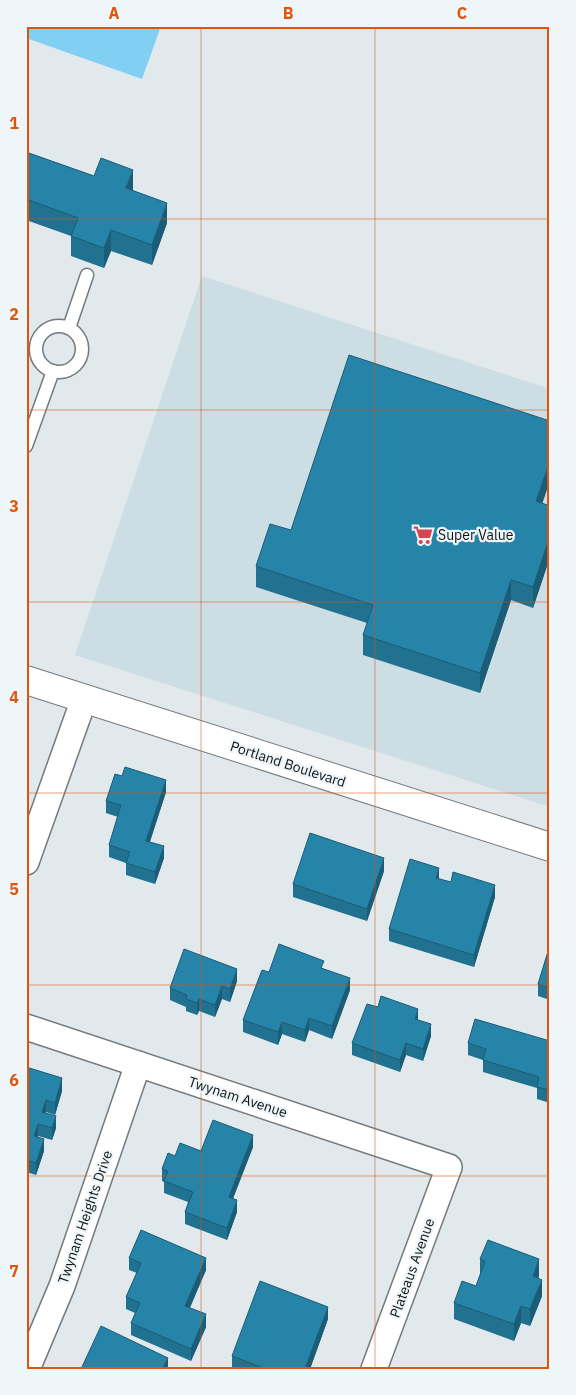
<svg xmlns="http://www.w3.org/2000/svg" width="576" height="1395" font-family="'IBM Plex Sans',sans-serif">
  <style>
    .built { fill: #cddde4 }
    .green { fill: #81d0f3 }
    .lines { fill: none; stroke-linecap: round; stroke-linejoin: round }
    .service-casing { stroke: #727a7d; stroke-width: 15 }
    .minor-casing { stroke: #727a7d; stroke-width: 28 }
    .tertiary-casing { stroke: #727a7d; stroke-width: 30 }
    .service { stroke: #fff; stroke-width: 12 }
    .minor { stroke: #fff; stroke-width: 25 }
    .tertiary { stroke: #fff; stroke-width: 28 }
    .wall { fill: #217290 }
    .shaded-wall { fill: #1b5c76 }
    .building { fill: #2684a8; stroke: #1b5c76 }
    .grid { fill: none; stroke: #dd560c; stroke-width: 1; stroke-opacity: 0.55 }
    .labels { text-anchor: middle; stroke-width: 4.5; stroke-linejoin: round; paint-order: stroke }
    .poi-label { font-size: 14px; fill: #101314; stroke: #eef6fa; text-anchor: start }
    .street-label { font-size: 14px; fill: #101314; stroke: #eef6fa }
    .neatline { fill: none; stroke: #dd560c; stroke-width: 2 }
    .grid-label { font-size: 16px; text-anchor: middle; font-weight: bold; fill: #dd560c }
  </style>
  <rect width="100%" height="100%" fill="#e1e9ed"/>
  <path class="built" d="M 202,276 L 550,389 L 550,807 L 75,655 Z"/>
  <path class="green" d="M 26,26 L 161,26 L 142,79 L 26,38 Z"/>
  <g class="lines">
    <defs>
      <g id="service">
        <circle cx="59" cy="349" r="23"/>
        <path d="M 69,328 L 87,275"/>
        <path d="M 26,446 L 53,371"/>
      </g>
      <g id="minor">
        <path d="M 26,862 L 84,699"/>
        <path d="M 26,1027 L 449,1167 L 374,1369"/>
        <path d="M 27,1369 L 62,1286 L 138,1064"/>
      </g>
      <path id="tertiary" d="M 26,680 L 550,847"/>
    </defs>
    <use href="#service" class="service-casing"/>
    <use href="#minor" class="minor-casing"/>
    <use href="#tertiary" class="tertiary-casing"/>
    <use href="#service" class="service"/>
    <use href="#minor" class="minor"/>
    <use href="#tertiary" class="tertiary"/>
  </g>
  <g class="wall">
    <path d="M 26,152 L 133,190 L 167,223 L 152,265 L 111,251 L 104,268 L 71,256 L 71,236 L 26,220 Z"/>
    <path d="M 542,503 L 550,506 L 550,557 L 533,608 L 511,600 L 480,693 L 363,655 L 363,635 L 367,623 L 256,587 L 256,566 L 291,530 Z"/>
    <path d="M 166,792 L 150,842 L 164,858 L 155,884 L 126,875 L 126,863 L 109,857 L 109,845 L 118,817 L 106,813 L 106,801 Z"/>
    <path d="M 384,871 L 367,921 L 293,897 L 293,884 Z"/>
    <path d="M 439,879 L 495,897 L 474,967 L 389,941 L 389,929 Z"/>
    <path d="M 550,945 L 550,1000 L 538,996 L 538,984 Z"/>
    <path d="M 324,969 L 350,990 L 332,1039 L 309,1030 L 305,1042 L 282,1034 L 278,1045 L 243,1032 L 243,1020 Z"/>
    <path d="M 237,981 L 230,1002 L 222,999 L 215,1017 L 199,1011 L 197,1015 L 186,1011 L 186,1007 L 170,1000 L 170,988 Z"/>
    <path d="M 378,1007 L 418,1020 L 431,1036 L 423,1061 L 406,1055 L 400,1072 L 352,1055 L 352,1043 Z"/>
    <path d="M 550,1041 L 550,1103 L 537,1099 L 537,1088 L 483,1072 L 483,1060 L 468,1055 L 468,1043 Z"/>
    <path d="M 26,1067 L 62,1091 L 55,1115 L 46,1112 L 45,1113 L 56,1128 L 52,1140 L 38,1136 L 38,1137 L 44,1151 L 36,1175 L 26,1172 Z"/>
    <path d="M 253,1147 L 233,1198 L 237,1212 L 227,1240 L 185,1224 L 185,1212 L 188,1202 L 164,1193 L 164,1182 L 162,1181 L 162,1169 L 175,1156 L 201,1151 Z"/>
    <path d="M 129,1258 L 206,1270 L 190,1308 L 206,1327 L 191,1361 L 131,1335 L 131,1323 L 135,1313 L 126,1309 L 126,1297 L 137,1273 L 129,1270 Z"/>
    <path d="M 480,1259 L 539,1276 L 538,1278 L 542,1296 L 530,1326 L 521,1323 L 514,1341 L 454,1319 L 454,1303 L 476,1286 L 480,1275 Z"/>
    <path d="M 328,1319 L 310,1369 L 232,1368 L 232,1356 Z"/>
  </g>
  <g class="shaded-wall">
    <path d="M 133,170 L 133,191 L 126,188 Z"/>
    <path d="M 167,203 L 167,223 L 152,265 L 152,245 Z"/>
    <path d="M 111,230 L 111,251 L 104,268 L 104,248 Z"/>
    <path d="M 550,461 L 550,481 L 536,522 L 536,501 Z"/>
    <path d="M 550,536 L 550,557 L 533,608 L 533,587 Z"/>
    <path d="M 511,580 L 511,600 L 480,693 L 480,673 Z"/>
    <path d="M 166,780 L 166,792 L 146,853 L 146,841 Z"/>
    <path d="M 164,846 L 164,858 L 155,884 L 155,872 Z"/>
    <path d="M 384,858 L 384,871 L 367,921 L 367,909 Z"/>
    <path d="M 439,868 L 439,880 L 436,878 Z"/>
    <path d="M 495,885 L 495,897 L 474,967 L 474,955 Z"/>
    <path d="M 237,969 L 237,981 L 230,1002 L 230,989 Z"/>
    <path d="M 350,978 L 350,990 L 332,1039 L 332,1026 Z"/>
    <path d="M 222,986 L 222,999 L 215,1017 L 215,1005 Z"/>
    <path d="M 199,999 L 199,1011 L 197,1015 L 197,1003 Z"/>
    <path d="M 418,1009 L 418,1021 L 415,1019 Z"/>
    <path d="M 309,1018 L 309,1030 L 305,1042 L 305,1030 Z"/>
    <path d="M 282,1022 L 282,1034 L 278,1045 L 278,1032 Z"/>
    <path d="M 431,1024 L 431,1036 L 423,1061 L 423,1049 Z"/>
    <path d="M 406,1043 L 406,1055 L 400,1072 L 400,1060 Z"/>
    <path d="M 62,1078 L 62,1091 L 55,1115 L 55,1103 Z"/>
    <path d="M 46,1100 L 46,1112 L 42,1124 L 42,1112 Z"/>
    <path d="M 56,1116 L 56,1128 L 52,1140 L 52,1128 Z"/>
    <path d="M 38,1124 L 38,1136 L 34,1148 L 34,1136 Z"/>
    <path d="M 253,1135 L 253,1147 L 229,1209 L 229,1197 Z"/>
    <path d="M 44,1139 L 44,1151 L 36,1175 L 36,1163 Z"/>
    <path d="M 237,1200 L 237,1212 L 227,1240 L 227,1228 Z"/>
    <path d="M 206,1258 L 206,1270 L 185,1318 L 185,1306 Z"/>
    <path d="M 539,1259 L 539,1276 L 533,1293 L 533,1276 Z"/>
    <path d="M 542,1280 L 542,1296 L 530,1326 L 530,1309 Z"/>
    <path d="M 521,1306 L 521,1323 L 514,1341 L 514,1324 Z"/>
    <path d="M 328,1307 L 328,1319 L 310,1369 L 305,1369 Z"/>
    <path d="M 206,1314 L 206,1327 L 191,1361 L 191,1349 Z"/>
    <path d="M 168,1358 L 168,1369 L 162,1369 Z"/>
  </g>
  <g class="building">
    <path d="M 26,152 L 94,176 L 101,158 L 133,170 L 126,188 L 167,203 L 152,245 L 111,230 L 104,248 L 71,236 L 78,218 L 26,199 Z"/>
    <path d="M 349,355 L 550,421 L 550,461 L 536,501 L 550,506 L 550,536 L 533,587 L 511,580 L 480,673 L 363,635 L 373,605 L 256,566 L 270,524 L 291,530 Z"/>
    <path d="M 125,767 L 166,780 L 146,841 L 164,846 L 155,872 L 126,863 L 130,852 L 109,845 L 121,805 L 106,801 L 115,774 L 122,776 Z"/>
    <path d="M 310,833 L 384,858 L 367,909 L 293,884 Z"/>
    <path d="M 410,859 L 439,868 L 436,878 L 451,882 L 453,872 L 495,885 L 474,955 L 389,929 Z"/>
    <path d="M 279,944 L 324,961 L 321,968 L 350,978 L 332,1026 L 309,1018 L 305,1030 L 282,1022 L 278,1032 L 243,1020 L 262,970 L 269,972 Z"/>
    <path d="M 550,945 L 550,988 L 538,984 Z"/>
    <path d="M 184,949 L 237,969 L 230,989 L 222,986 L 215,1005 L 199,999 L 197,1003 L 186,999 L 187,995 L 170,988 Z"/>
    <path d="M 381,996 L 418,1009 L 415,1019 L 431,1024 L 423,1049 L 406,1043 L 400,1060 L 352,1043 L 367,1004 L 378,1007 Z"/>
    <path d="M 475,1019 L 550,1041 L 550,1090 L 537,1087 L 539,1077 L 483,1060 L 486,1049 L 468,1043 Z"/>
    <path d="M 26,1067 L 62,1078 L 55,1103 L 46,1100 L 42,1112 L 56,1116 L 52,1128 L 38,1124 L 34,1136 L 44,1139 L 36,1163 L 26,1160 Z"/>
    <path d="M 213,1120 L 253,1135 L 229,1197 L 237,1200 L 227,1228 L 185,1212 L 193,1192 L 164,1181 L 168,1171 L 162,1169 L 168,1153 L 175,1156 L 180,1143 L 201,1151 Z"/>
    <path d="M 141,1230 L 206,1258 L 185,1306 L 206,1314 L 191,1349 L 131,1323 L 140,1303 L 126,1297 L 141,1263 L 129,1258 Z"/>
    <path d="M 488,1240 L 539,1259 L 533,1276 L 542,1280 L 530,1309 L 521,1306 L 514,1324 L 454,1303 L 462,1281 L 476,1286 L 485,1261 L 480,1259 Z"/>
    <path d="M 260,1281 L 328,1307 L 305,1369 L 266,1369 L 232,1356 Z"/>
    <path d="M 101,1326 L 168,1358 L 162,1369 L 81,1369 Z"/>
  </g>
  <path class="grid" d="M 201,26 L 201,1369M 375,26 L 375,1369M 26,219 L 550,219M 26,410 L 550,410M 26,602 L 550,602M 26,793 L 550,793M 26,985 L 550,985M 26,1176 L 550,1176"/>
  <defs>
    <symbol id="supermarket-bare" viewBox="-9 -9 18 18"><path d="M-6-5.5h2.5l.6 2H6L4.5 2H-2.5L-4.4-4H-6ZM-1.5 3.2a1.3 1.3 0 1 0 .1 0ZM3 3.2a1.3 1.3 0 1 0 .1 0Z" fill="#d54453" stroke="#eef6fa" stroke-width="2.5" paint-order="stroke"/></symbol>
  </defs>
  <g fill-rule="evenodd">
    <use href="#supermarket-bare" x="409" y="521" width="28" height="28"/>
  </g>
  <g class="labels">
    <g class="poi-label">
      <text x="438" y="540">Super Value</text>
    </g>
    <g class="street-label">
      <text transform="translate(288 764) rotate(18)" y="5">Portland Boulevard</text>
      <text transform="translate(238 1097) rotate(18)" y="5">Twynam Avenue</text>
      <text transform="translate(85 1217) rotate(-71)" y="5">Twynam Heights Drive</text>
      <text transform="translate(412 1268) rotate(-70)" y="5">Plateaus Avenue</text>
    </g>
  </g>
  <rect width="576" height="1395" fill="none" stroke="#eef6fa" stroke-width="55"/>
  <rect x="28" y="28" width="520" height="1340" class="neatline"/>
  <g class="grid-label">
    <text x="114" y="19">A</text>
    <text x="288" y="19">B</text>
    <text x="462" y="19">C</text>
    <text x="14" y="129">1</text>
    <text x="14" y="320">2</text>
    <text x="14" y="512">3</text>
    <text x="14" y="703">4</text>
    <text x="14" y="895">5</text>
    <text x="14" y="1086">6</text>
    <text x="14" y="1277">7</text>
  </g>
</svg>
